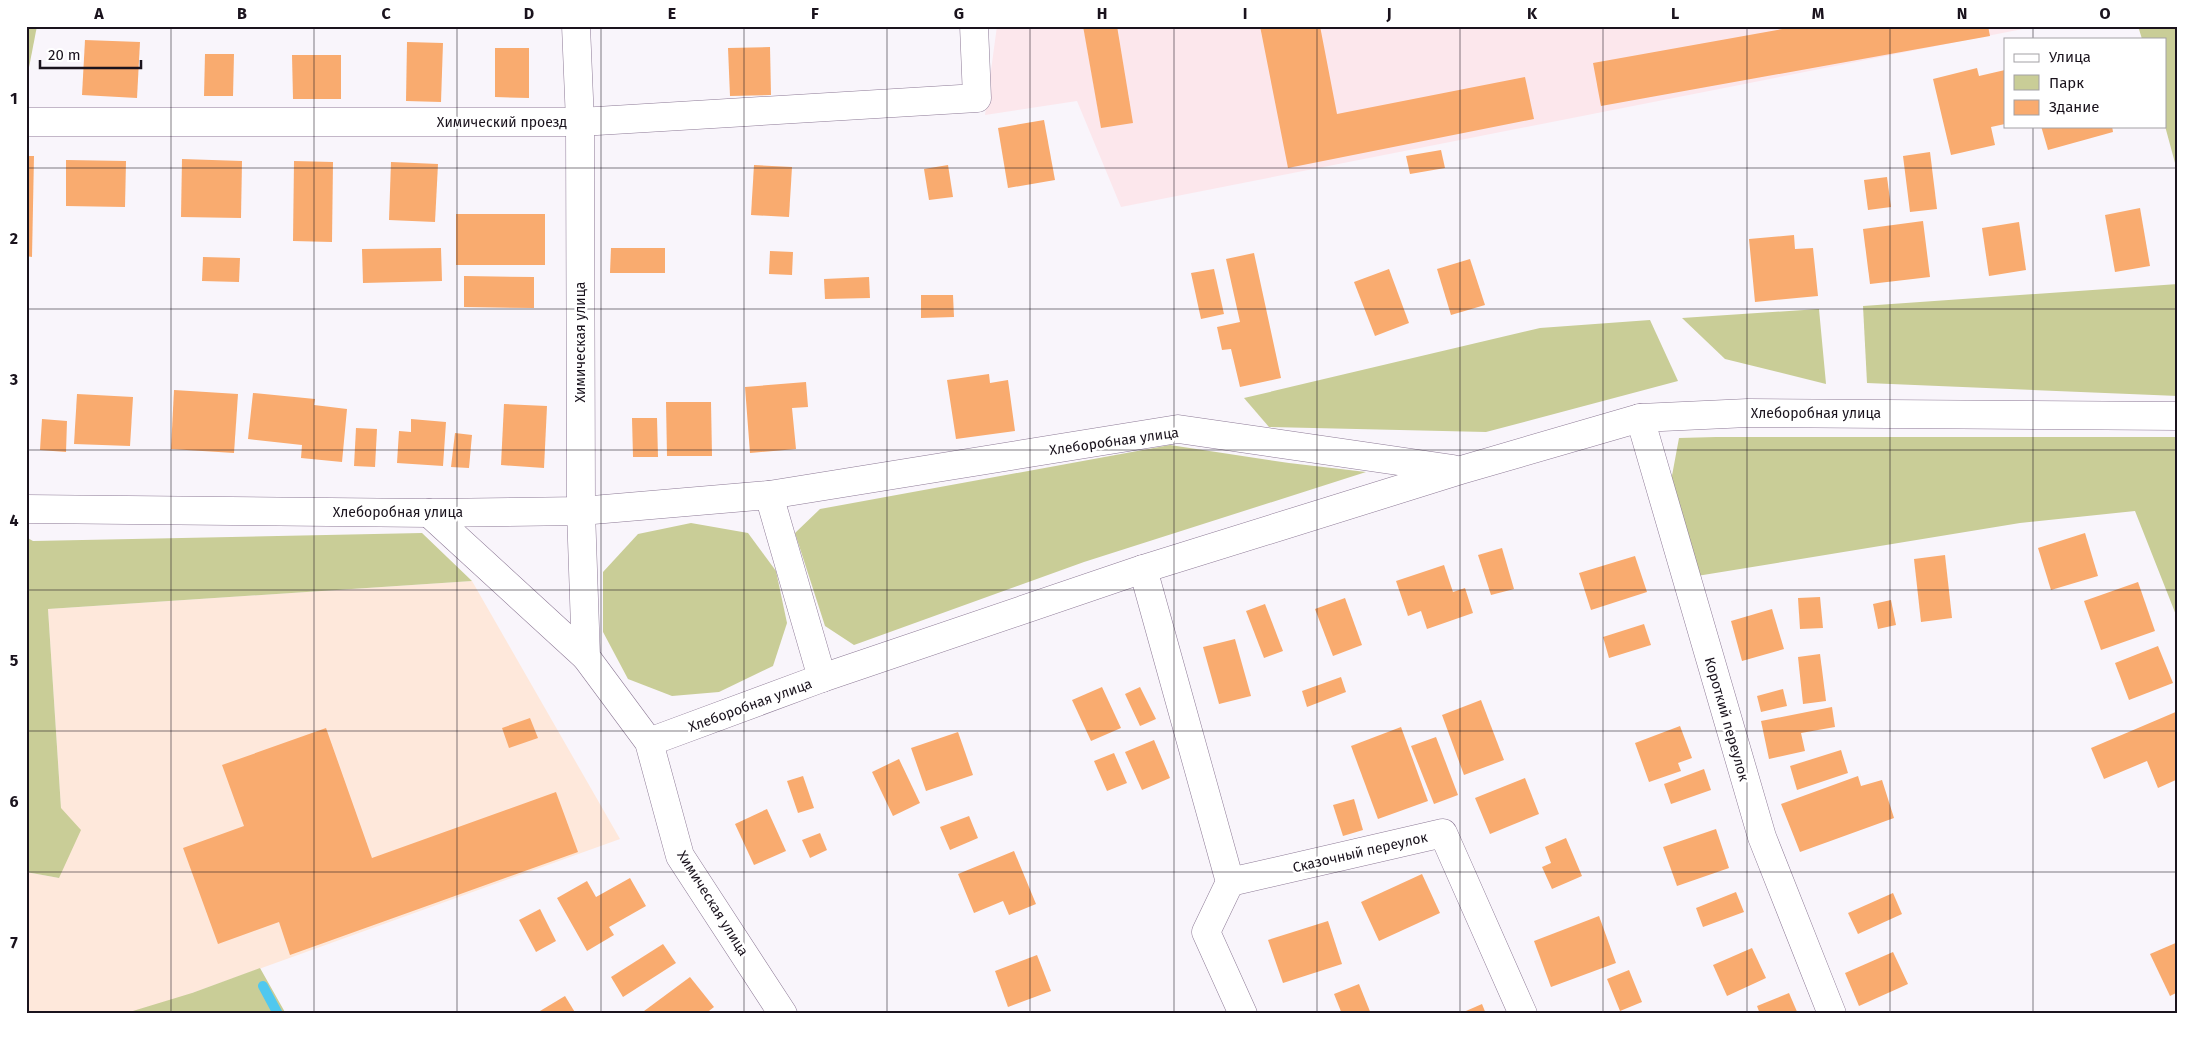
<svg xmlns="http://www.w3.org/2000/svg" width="2204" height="1040" font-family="'Fira Sans',sans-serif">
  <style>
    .commercial { fill: #fce7ec }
    .industrial { fill: #fee8db }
    .green { fill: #c9cd97 }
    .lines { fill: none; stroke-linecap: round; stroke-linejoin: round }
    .stream { stroke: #50c8ef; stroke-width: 10 }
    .building { fill: #f9ab6f }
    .street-casing { stroke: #8d7a96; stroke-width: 29 }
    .street { stroke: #fff; stroke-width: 28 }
    .grid { fill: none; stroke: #1a131d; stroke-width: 1; stroke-opacity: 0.55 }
    .labels { text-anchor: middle; stroke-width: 5; stroke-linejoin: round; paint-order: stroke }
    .street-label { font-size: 14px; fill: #1a131d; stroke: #fff }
    .neatline { fill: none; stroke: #1a131d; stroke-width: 2 }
    .grid-label { font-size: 16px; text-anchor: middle; font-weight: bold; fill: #1a131d }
  </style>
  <rect width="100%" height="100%" fill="#f9f5fb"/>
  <path class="commercial" d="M 997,26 L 2038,26 L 1121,207 L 1077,101 L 985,115 Z"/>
  <path class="industrial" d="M 472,581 L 620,839 L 192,993 L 204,1014 L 26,1014 L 26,872 L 59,878 L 61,808 L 48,609 Z"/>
  <g class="green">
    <path d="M 26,26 L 37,26 L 26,83 Z"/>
    <path d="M 2138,26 L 2178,26 L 2178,174 L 2165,126 L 2165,39 L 2142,39 Z"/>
    <path d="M 2178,284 L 2178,396 L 1867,383 L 1863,306 Z"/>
    <path d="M 1819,309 L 1826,384 L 1725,359 L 1682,318 Z"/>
    <path d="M 1650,320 L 1678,381 L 1486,432 L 1269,427 L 1244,398 L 1540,328 Z"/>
    <path d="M 1716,437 L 2178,437 L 2178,620 L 2135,511 L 2020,523 L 1697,576 L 1671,481 L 1679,438 Z"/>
    <path d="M 1170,445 L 1289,463 L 1366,472 L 1084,562 L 854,645 L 825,626 L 795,533 L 820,509 Z"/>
    <path d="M 691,523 L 748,533 L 776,571 L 787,623 L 773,666 L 719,692 L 672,696 L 628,679 L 603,632 L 603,572 L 638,534 Z"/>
    <path d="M 422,533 L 472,581 L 48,609 L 61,808 L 81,830 L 59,878 L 26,872 L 26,537 L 33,541 Z"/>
    <path d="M 260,968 L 286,1014 L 123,1014 L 192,993 Z"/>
  </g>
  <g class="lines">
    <path class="stream" d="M 263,986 L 278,1014"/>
  </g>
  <g class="building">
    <path d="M 1083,26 L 1117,26 L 1133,123 L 1101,128 Z"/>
    <path d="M 1260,26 L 1320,26 L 1337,114 L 1525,77 L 1534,119 L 1288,168 Z"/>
    <path d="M 1799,26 L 1988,26 L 1990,36 L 1601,106 L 1593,63 Z"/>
    <path d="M 85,40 L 140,42 L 137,98 L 82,95 Z"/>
    <path d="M 407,42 L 443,43 L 441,102 L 406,101 Z"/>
    <path d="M 770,47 L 771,95 L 730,96 L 728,48 Z"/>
    <path d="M 495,48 L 529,48 L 529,98 L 495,97 Z"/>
    <path d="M 205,54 L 234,54 L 233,96 L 204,96 Z"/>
    <path d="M 292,55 L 341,55 L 341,99 L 293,99 Z"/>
    <path d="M 1977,68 L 1979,76 L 2005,70 L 2005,124 L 1991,127 L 1995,145 L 1951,155 L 1933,79 Z"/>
    <path d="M 1044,120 L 1055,180 L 1008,188 L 998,128 Z"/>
    <path d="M 2041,126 L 2112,126 L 2113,132 L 2048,150 Z"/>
    <path d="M 1441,150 L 1445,168 L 1410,174 L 1406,156 Z"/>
    <path d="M 1930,152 L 1937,209 L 1910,212 L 1903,156 Z"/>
    <path d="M 26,156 L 34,156 L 32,257 L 26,256 Z"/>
    <path d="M 182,159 L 242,161 L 241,218 L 181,217 Z"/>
    <path d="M 66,160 L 126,161 L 125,207 L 66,206 Z"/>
    <path d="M 294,161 L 333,162 L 332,242 L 293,241 Z"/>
    <path d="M 391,162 L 438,164 L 435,222 L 389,220 Z"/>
    <path d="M 754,165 L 792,167 L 789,217 L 751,215 Z"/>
    <path d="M 948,165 L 953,197 L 929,200 L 924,169 Z"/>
    <path d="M 1887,177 L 1891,207 L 1868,210 L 1864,180 Z"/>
    <path d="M 2140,208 L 2150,266 L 2115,272 L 2105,215 Z"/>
    <rect x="456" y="214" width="89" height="51"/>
    <path d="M 1923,221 L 1930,277 L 1870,284 L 1863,229 Z"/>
    <path d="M 2019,222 L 2026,270 L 1989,276 L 1982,228 Z"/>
    <path d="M 1794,235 L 1795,249 L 1813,248 L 1818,296 L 1755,302 L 1749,239 Z"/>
    <path d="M 441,248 L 442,281 L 363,283 L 362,249 Z"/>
    <path d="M 611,248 L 665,248 L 665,273 L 610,273 Z"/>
    <path d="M 770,251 L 793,252 L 792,275 L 769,274 Z"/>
    <path d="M 1254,253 L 1281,378 L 1240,387 L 1231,349 L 1222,350 L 1217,327 L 1240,322 L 1226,259 Z"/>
    <path d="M 203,257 L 240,258 L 239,282 L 202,281 Z"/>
    <path d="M 1470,259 L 1485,305 L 1451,315 L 1437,269 Z"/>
    <path d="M 1214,269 L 1224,314 L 1201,319 L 1191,273 Z"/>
    <path d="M 1389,269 L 1409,323 L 1375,336 L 1354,282 Z"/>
    <path d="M 464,276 L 534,277 L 534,308 L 464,307 Z"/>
    <path d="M 869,277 L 870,298 L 825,299 L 824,279 Z"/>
    <path d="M 921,295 L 953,295 L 954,317 L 921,318 Z"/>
    <path d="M 989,374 L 990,383 L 1008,380 L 1015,431 L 956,439 L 947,380 Z"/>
    <path d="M 806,382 L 808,407 L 792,408 L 796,449 L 750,453 L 745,387 Z"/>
    <path d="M 174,390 L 238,394 L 234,453 L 171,449 Z"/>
    <path d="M 253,393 L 315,399 L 314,405 L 347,409 L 342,462 L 301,458 L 302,445 L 248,439 Z"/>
    <path d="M 77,394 L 133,397 L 130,446 L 74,444 Z"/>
    <path d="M 666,402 L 711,402 L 712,456 L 667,456 Z"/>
    <path d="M 504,404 L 547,406 L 544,468 L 501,465 Z"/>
    <path d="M 632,418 L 657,418 L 658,457 L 633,457 Z"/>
    <path d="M 42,419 L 67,421 L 66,452 L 40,450 Z"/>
    <path d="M 411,419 L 446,422 L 443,466 L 397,463 L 399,431 L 411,432 Z"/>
    <path d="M 356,428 L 377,429 L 375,467 L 354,466 Z"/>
    <path d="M 455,433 L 472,435 L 469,468 L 451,467 Z"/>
    <path d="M 2085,533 L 2098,576 L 2051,590 L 2038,548 Z"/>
    <path d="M 1502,548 L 1514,589 L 1491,595 L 1478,555 Z"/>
    <path d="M 1945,555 L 1952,618 L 1921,622 L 1914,559 Z"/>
    <path d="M 1635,556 L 1647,592 L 1591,610 L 1579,573 Z"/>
    <path d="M 1444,565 L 1453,592 L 1465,588 L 1473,613 L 1427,629 L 1421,611 L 1408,616 L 1396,581 Z"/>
    <path d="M 2138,582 L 2155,631 L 2101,650 L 2084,601 Z"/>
    <path d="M 1820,597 L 1823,628 L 1800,629 L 1798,598 Z"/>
    <path d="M 1345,598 L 1362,645 L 1333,656 L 1315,609 Z"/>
    <path d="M 1891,600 L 1896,625 L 1878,629 L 1873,604 Z"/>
    <path d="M 1265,604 L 1283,651 L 1264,658 L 1246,611 Z"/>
    <path d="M 1772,609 L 1784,649 L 1742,661 L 1731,621 Z"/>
    <path d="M 1644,624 L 1651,645 L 1609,658 L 1603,637 Z"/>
    <path d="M 1235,639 L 1251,696 L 1219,704 L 1203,647 Z"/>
    <path d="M 2158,646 L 2173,683 L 2129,700 L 2115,663 Z"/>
    <path d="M 1820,654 L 1826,701 L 1803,704 L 1798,657 Z"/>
    <path d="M 1341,677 L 1346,692 L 1307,707 L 1302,691 Z"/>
    <path d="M 1102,687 L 1121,728 L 1091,741 L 1072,700 Z"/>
    <path d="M 1140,687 L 1156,719 L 1140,726 L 1125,694 Z"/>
    <path d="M 1783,689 L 1787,706 L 1761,712 L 1757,696 Z"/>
    <path d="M 1481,700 L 1504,760 L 1464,775 L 1442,715 Z"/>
    <path d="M 1832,707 L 1835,727 L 1801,733 L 1805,751 L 1769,759 L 1761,721 Z"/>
    <path d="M 2178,711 L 2178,779 L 2158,788 L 2147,761 L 2104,779 L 2091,748 Z"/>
    <path d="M 530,718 L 538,738 L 509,748 L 502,728 Z"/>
    <path d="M 1680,726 L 1692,758 L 1678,763 L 1681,771 L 1649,782 L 1635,743 Z"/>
    <path d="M 1401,727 L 1428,801 L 1378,819 L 1351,746 Z"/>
    <path d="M 326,728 L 372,858 L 556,792 L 578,852 L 290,955 L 279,922 L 218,944 L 183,848 L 244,826 L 222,765 Z"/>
    <path d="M 958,732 L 973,775 L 926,791 L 911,748 Z"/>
    <path d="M 1436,737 L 1458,795 L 1434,804 L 1411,746 Z"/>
    <path d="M 1154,740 L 1170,778 L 1142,790 L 1125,752 Z"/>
    <path d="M 1841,750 L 1848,773 L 1797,790 L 1790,766 Z"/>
    <path d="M 1114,753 L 1127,783 L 1107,791 L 1094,761 Z"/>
    <path d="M 899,759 L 920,803 L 893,816 L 872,772 Z"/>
    <path d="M 1704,769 L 1711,790 L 1671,804 L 1664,784 Z"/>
    <path d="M 803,776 L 814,808 L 798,813 L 787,781 Z"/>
    <path d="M 1858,776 L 1861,786 L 1882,780 L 1894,818 L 1800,852 L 1781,804 Z"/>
    <path d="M 1525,778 L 1539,814 L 1490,834 L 1475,798 Z"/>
    <path d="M 1354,799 L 1363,830 L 1343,836 L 1333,805 Z"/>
    <path d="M 767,809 L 786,851 L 754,865 L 735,824 Z"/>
    <path d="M 969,816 L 978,838 L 950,850 L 940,827 Z"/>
    <path d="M 1716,829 L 1729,868 L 1677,886 L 1663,847 Z"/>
    <path d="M 820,833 L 827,850 L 810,858 L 802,840 Z"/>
    <path d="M 1566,838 L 1582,876 L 1552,889 L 1542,867 L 1551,863 L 1545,847 Z"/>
    <path d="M 1014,851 L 1036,904 L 1009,915 L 1003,901 L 974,913 L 958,874 Z"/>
    <path d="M 1422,874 L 1440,913 L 1379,941 L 1361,902 Z"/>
    <path d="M 630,878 L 646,906 L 609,927 L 614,935 L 587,951 L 557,898 L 587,881 L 596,897 Z"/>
    <path d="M 1736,892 L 1744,912 L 1703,927 L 1696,908 Z"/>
    <path d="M 1893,893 L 1902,914 L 1858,934 L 1848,913 Z"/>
    <path d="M 540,909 L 556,941 L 536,952 L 519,920 Z"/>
    <path d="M 1599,916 L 1616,963 L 1551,987 L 1534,941 Z"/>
    <path d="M 1328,921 L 1342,964 L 1283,983 L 1268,940 Z"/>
    <path d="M 2178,942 L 2178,992 L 2170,996 L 2150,954 Z"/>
    <path d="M 663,944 L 676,963 L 623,997 L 611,977 Z"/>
    <path d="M 1752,948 L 1766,978 L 1727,996 L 1713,965 Z"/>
    <path d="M 1893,952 L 1908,984 L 1859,1006 L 1845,973 Z"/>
    <path d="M 1037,955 L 1051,991 L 1008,1007 L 995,971 Z"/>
    <path d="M 1629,970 L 1642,1002 L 1620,1011 L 1607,979 Z"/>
    <path d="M 690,977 L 714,1007 L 705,1014 L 640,1014 Z"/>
    <path d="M 1359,984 L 1371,1014 L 1342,1014 L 1334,994 Z"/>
    <path d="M 1789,993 L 1798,1014 L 1760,1014 L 1757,1006 Z"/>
    <path d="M 565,996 L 576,1014 L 535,1014 Z"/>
    <path d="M 1482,1004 L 1486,1014 L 1459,1014 Z"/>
  </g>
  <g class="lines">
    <defs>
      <g id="street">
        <path d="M 576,26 L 580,122 L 581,511 L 586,657 L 649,742 L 680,856 L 783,1014"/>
        <path d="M 26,122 L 580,122 L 977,98 L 974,26"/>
        <path d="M 1640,418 L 1762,837 L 1832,1014"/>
        <path d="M 769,495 L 822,678"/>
        <path d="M 26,509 L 429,513 L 581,511 L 769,495 L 1178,429 L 1453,469"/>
        <path d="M 429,513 L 586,657"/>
        <path d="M 1143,569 L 1230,882 L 1206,932 L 1243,1014"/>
        <path d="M 649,742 L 822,678 L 1143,569 L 1461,470 L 1640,418 L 1748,413 L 2178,416"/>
        <path d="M 1230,882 L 1443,833 L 1523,1014"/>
      </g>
    </defs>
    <use href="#street" class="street-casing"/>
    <use href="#street" class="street"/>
  </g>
  <path class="grid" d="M 171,26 L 171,1014M 314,26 L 314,1014M 457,26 L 457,1014M 601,26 L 601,1014M 744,26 L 744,1014M 887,26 L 887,1014M 1030,26 L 1030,1014M 1174,26 L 1174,1014M 1317,26 L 1317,1014M 1460,26 L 1460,1014M 1603,26 L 1603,1014M 1747,26 L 1747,1014M 1890,26 L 1890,1014M 2033,26 L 2033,39M 2033,126 L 2033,1014M 26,168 L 2178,168M 26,309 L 2178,309M 26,450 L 2178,450M 26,590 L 2178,590M 26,731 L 2178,731M 26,872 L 2178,872"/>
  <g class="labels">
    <g class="street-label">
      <text x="502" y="127">Химический проезд</text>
      <text transform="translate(580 342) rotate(-90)" y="5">Химическая улица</text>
      <text x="1816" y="418">Хлеборобная улица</text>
      <text transform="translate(1114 441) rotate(-8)" y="5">Хлеборобная улица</text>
      <text x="398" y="517">Хлеборобная улица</text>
      <text transform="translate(750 705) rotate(-20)" y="5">Хлеборобная улица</text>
      <text transform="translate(1727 719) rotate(74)" y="5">Короткий переулок</text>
      <text transform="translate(1360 852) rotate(-13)" y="5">Сказочный переулок</text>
      <text transform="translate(713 903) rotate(58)" y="5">Химическая улица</text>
    </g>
  </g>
  <rect width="2204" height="1040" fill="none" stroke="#ffffff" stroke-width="55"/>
  <rect x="2004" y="38" width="162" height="90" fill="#ffffff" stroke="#a3a1a5"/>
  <rect x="2014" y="54" width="25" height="8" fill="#ffffff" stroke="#a3a1a5"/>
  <text x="2049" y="62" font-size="15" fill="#1a131d">Улица</text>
  <rect x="2014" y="75" width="25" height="15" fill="#c9cd97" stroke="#a3a1a5"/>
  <text x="2049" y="88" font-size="15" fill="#1a131d">Парк</text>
  <rect x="2014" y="100" width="25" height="15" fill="#f9ab6f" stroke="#a3a1a5"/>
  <text x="2049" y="112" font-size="15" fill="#1a131d">Здание</text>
  <path d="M40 60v8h101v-8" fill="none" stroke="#1a131d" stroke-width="2.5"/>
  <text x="48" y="60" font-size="15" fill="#1a131d" stroke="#ffffff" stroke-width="4" paint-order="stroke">20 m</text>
  <rect x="28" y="28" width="2148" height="984" class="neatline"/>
  <g class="grid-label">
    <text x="99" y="19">A</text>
    <text x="242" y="19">B</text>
    <text x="386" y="19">C</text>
    <text x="529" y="19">D</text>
    <text x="672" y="19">E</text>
    <text x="815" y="19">F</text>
    <text x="959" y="19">G</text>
    <text x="1102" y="19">H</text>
    <text x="1245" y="19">I</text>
    <text x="1389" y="19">J</text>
    <text x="1532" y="19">K</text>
    <text x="1675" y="19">L</text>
    <text x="1818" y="19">M</text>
    <text x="1962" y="19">N</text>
    <text x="2105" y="19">O</text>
    <text x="14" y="104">1</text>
    <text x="14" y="244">2</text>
    <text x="14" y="385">3</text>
    <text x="14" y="526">4</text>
    <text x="14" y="666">5</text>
    <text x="14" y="807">6</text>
    <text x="14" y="948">7</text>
  </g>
</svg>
